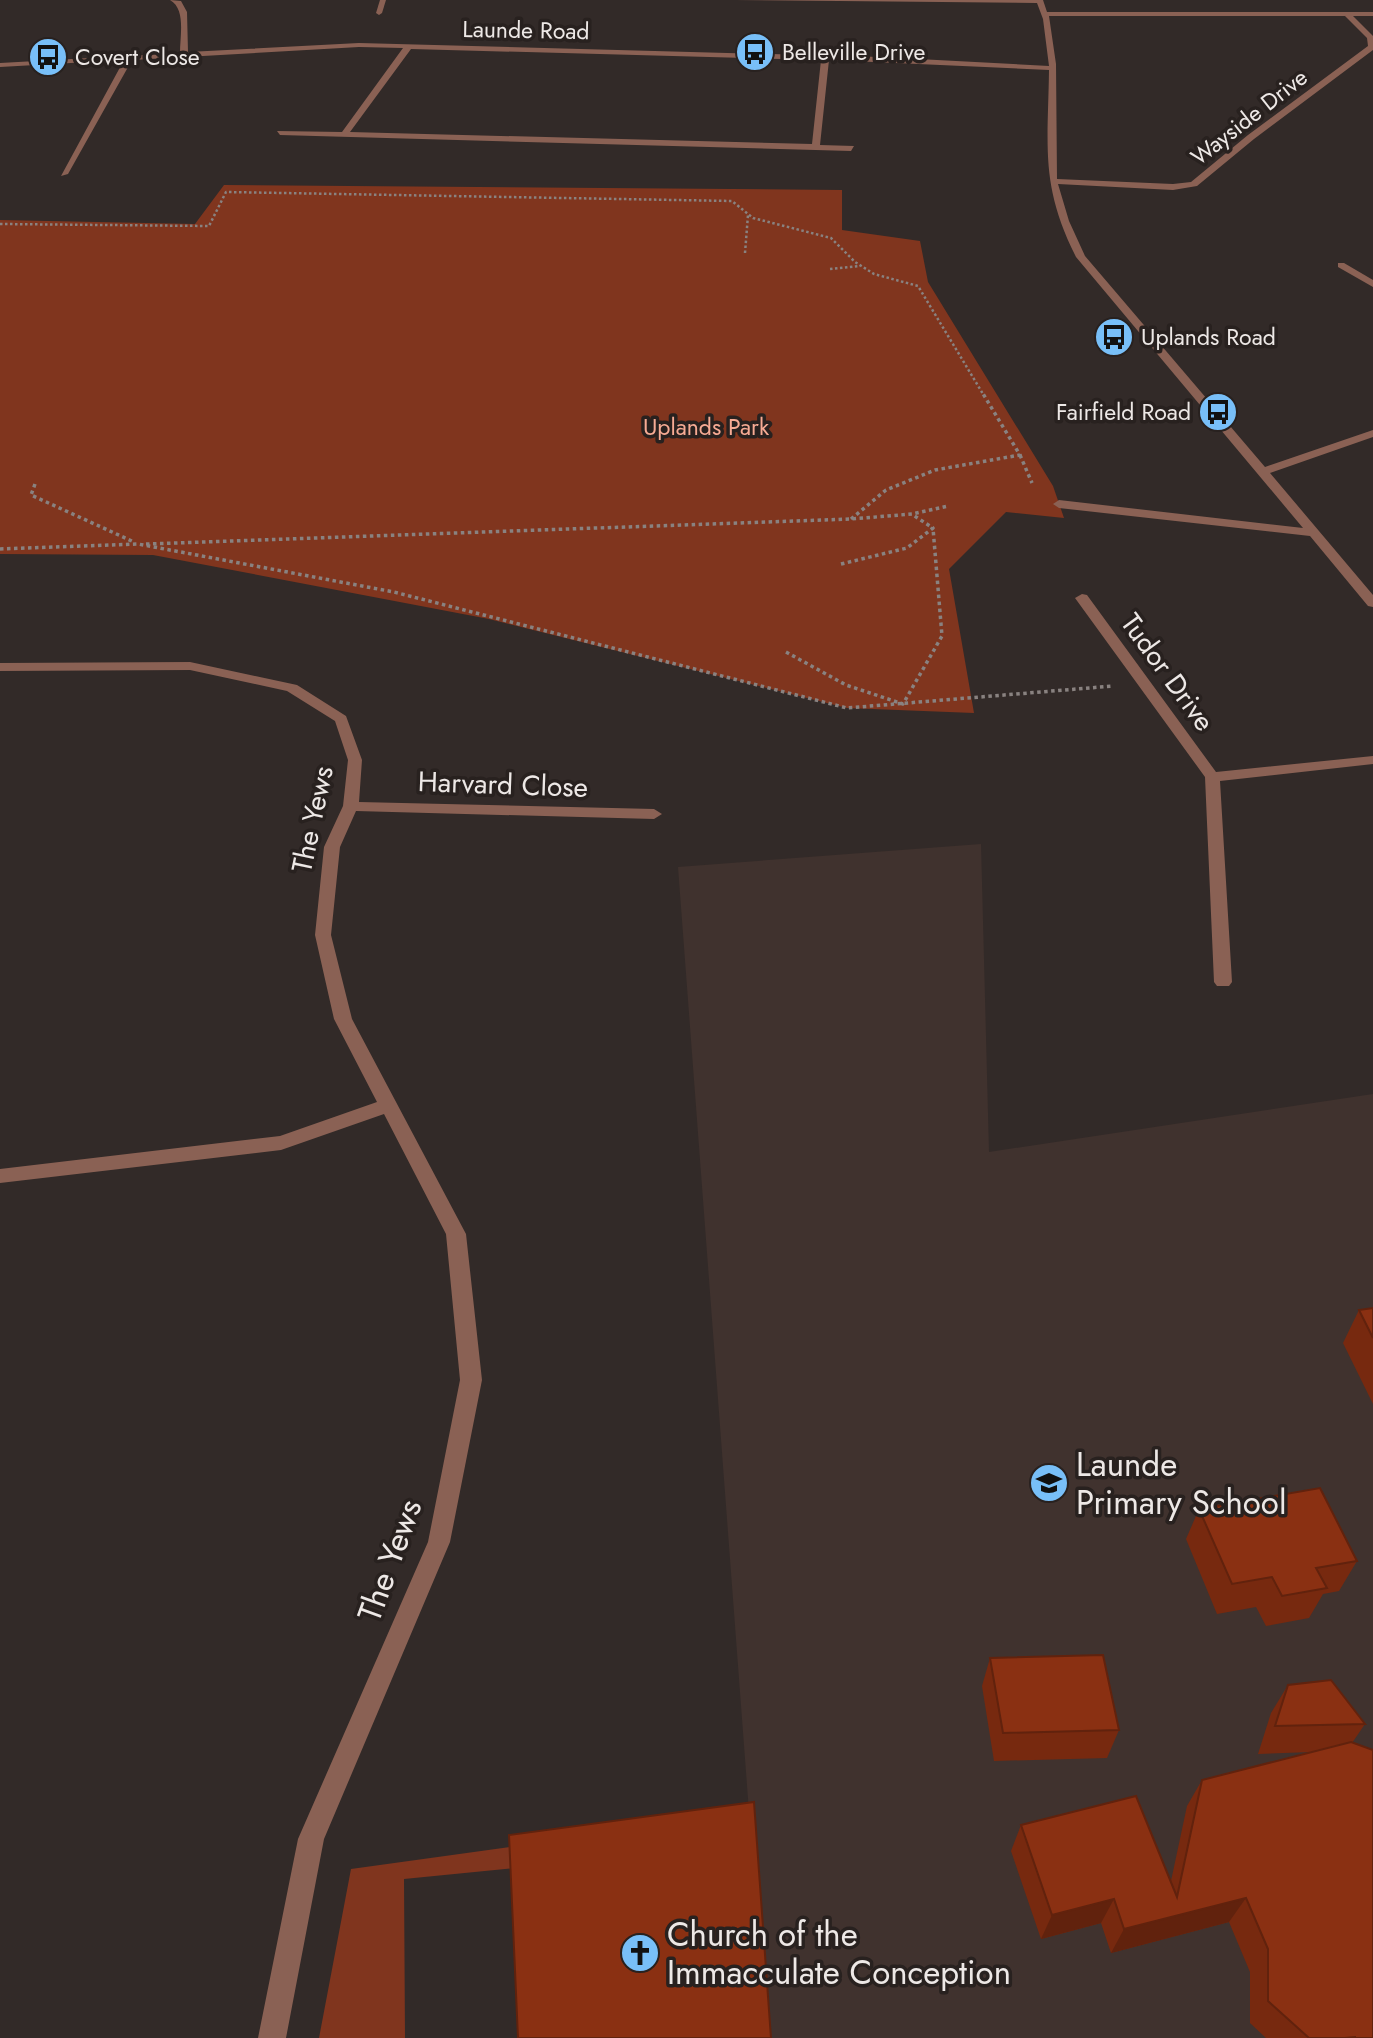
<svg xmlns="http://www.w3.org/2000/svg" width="1373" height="2038" font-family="Jost,sans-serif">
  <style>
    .built { fill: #40322e }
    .green { fill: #80351e }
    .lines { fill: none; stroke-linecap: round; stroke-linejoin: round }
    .path-far1 { stroke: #898280; stroke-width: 2.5; stroke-dasharray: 2.5 2.5; stroke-linecap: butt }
    .path { stroke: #898280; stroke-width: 3.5; stroke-dasharray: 3.5 3.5; stroke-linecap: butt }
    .minor { fill: #8a6154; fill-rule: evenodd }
    .wall { fill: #77290f }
    .shaded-wall { fill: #61220d }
    .building { fill: #8a3012; stroke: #61220d; stroke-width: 2 }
    .labels { text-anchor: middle; stroke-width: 7; stroke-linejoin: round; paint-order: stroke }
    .far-street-label { font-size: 23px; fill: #ede8e6; stroke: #28211f }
    .far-poi-label { font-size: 23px; fill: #ede8e6; stroke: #28211f; text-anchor: start }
    .far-park-label { font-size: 23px; fill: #f7ab94; stroke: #28211f }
    .street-label { font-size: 28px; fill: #ede8e6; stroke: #28211f }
    .near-poi-label { font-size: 33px; fill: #ede8e6; stroke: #28211f; text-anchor: start }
    .near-street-label { font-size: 33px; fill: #ede8e6; stroke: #28211f }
  </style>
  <rect width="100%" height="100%" fill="#322a28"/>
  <path class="built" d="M 981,844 L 989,1152 L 1373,1094 L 1373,2038 L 766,2038 L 678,867 Z"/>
  <g class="green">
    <path d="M 224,185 L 842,190 L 842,230 L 920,241 L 928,282 L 1053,486 L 1064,518 L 1006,512 L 949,569 L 974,713 L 847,708 L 489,619 L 153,555 L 0,554 L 0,220 L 195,224 Z"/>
    <path d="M 749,1814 L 516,1868 L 404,1879 L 405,2038 L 319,2038 L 351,1869 Z"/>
  </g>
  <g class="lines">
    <g class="path-far1">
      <path d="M 0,224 L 209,226 L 226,192 L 732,201 L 753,218 L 831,238 L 855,262 L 874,274 L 918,286 L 983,394"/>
      <path d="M 745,253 L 748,215"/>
      <path d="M 830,269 L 860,266"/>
    </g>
    <g class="path">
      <path d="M 1020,455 L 1032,483"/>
      <path d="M 35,484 L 31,495 L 134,542"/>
      <path d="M 851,519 L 886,490 L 935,470 L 1020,455 L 982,392"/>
      <path d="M 146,544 L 851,519 L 912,514 L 948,506"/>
      <path d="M 0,549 L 138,544 L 394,592 L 847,708 L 1113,686"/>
      <path d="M 841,564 L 907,548 L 933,528 L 913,515"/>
      <path d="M 786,652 L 846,685 L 903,704 L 942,636 L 933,528"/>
    </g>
    <g class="minor">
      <path d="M 170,0 L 181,1 L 187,12 L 188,52 L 359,43 L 880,57 L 1049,66 L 1043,19 L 1037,3 L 735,0 L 1043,0 L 1047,12 L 1373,12 L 1373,16 L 1353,16 L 1373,36 L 1373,50 L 1254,139 L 1197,186 L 1173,190 L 1058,184 L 1069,221 L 1085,256 L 1265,467 L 1373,430 L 1373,437 L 1270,473 L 1373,595 L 1373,607 L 1368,606 L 1310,536 L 1059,508 L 1053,504 L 1059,500 L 1303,528 L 1076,257 C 1040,185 1048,147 1049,70 L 829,60 L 820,145 L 854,146 L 851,151 L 280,135 L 277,131 L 342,132 L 403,48 L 359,47 L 132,60 L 68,174 L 61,176 L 124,60 L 0,67 L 0,63 L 180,53 C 180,35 186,9 170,0 ZM 1049,16 L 1345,16 L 1367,38 L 1368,46 L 1248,135 L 1191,182 L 1173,184 L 1057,179 L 1056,64 ZM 411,49 L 821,60 L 812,144 L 350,132 Z"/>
      <path d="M 380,0 L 386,0 L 382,13 L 379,15 L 376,13 Z"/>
      <path d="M 1338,263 L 1344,263 L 1373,280 L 1373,287 L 1338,267 Z"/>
      <path d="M 1082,594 L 1087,595 L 1216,772 L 1373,756 L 1373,764 L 1220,781 L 1232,982 L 1229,986 L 1217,986 L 1214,982 L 1205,777 L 1075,598 Z"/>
      <path d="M 190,662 L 297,685 L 346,716 L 362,760 L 359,802 L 654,809 L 662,814 L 654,819 L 356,811 L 340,847 L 331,935 L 352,1019 L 466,1234 L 482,1380 L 450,1542 L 324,1839 L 286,2038 L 258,2038 L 298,1839 L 428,1542 L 460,1380 L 446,1234 L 384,1114 L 281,1150 L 0,1183 L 0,1169 L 280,1136 L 377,1102 L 334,1019 L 315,935 L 324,847 L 343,806 L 348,760 L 335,721 L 287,691 L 190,670 L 0,671 L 0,663 Z"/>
    </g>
  </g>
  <g class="wall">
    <path d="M 1373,1308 L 1373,1404 L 1343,1343 L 1359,1310 Z"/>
    <path d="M 1199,1509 L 1357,1561 L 1339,1591 L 1323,1594 L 1309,1618 L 1266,1626 L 1256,1607 L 1217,1614 L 1186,1539 Z"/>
    <path d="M 990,1658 L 1119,1730 L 1107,1758 L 994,1761 L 982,1686 Z"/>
    <path d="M 1288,1685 L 1365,1724 L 1352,1743 L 1373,2038 L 1266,2038 L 1250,2023 L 1250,1972 L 1229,1922 L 1111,1953 L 1101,1923 L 1041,1939 L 1011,1851 L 1021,1825 L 1171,1881 L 1187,1806 L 1202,1780 L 1311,1752 L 1258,1754 L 1271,1713 Z"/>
  </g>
  <g class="shaded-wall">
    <path d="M 1246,1898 L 1229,1922 L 1111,1953 L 1124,1929 Z"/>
    <path d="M 1114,1899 L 1101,1923 L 1041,1939 L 1052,1915 Z"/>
  </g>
  <g class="building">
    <path d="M 1373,1308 L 1373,1338 L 1359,1310 Z"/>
    <path d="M 1320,1488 L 1357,1561 L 1316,1568 L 1327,1588 L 1282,1596 L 1272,1577 L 1232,1584 L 1199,1509 Z"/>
    <path d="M 1103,1655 L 1119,1730 L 1003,1733 L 990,1658 Z"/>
    <path d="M 1331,1680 L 1365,1724 L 1275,1726 L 1288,1685 Z"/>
    <path d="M 1351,1742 L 1373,1750 L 1373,2038 L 1355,2038 L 1355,2037 L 1345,2038 L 1309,2038 L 1268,2001 L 1268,1949 L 1246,1898 L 1124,1929 L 1114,1899 L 1052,1915 L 1021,1825 L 1136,1796 L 1177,1897 L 1202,1780 Z"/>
    <path d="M 754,1802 L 771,2038 L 518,2038 L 509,1835 Z"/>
  </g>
  <defs>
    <symbol id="bus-disc" viewBox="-11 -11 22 22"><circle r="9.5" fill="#78bff8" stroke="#28211f"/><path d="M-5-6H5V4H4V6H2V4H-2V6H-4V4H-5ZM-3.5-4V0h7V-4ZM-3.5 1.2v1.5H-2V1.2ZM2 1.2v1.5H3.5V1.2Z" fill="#111"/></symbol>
    <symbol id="school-disc" viewBox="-11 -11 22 22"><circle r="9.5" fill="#78bff8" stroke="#28211f"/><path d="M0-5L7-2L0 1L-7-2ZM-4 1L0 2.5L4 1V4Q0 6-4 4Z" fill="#111"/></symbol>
    <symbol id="church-disc" viewBox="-11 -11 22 22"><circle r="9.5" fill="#78bff8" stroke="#28211f"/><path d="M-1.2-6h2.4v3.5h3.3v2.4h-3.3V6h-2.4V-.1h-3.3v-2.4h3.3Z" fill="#111"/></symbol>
  </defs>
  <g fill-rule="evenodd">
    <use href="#bus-disc" x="733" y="30" width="44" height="44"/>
    <use href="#bus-disc" x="26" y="35" width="44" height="44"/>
    <use href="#bus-disc" x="1092" y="315" width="44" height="44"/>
    <use href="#bus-disc" x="1196" y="390" width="44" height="44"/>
    <use href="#school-disc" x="1027" y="1461" width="44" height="44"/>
    <use href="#church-disc" x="618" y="1931" width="44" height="44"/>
  </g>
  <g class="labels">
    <g class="far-street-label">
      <text transform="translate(526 30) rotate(1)" y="8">Launde Road</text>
      <text transform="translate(1249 117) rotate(-38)" y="8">Wayside Drive</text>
    </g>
    <g class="far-poi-label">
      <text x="782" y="60">Belleville Drive</text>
      <text x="75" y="65">Covert Close</text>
      <text x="1141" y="345">Uplands Road</text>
      <text x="1191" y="420" text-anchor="end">Fairfield Road</text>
    </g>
    <g class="far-park-label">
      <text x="706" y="435">Uplands Park</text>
    </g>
    <g class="street-label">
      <text transform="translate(1168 672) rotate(54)" y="10">Tudor Drive</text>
      <text transform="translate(503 784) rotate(2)" y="10">Harvard Close</text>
      <text transform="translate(312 819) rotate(-78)" y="10">The Yews</text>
    </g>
    <g class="near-poi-label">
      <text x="1076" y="1476">Launde<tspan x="1076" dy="38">Primary School</tspan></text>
      <text x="667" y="1946">Church of the<tspan x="667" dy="38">Immacculate Conception</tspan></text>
    </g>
    <g class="near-street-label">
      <text transform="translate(389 1560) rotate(-70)" y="12">The Yews</text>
    </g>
  </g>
</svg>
